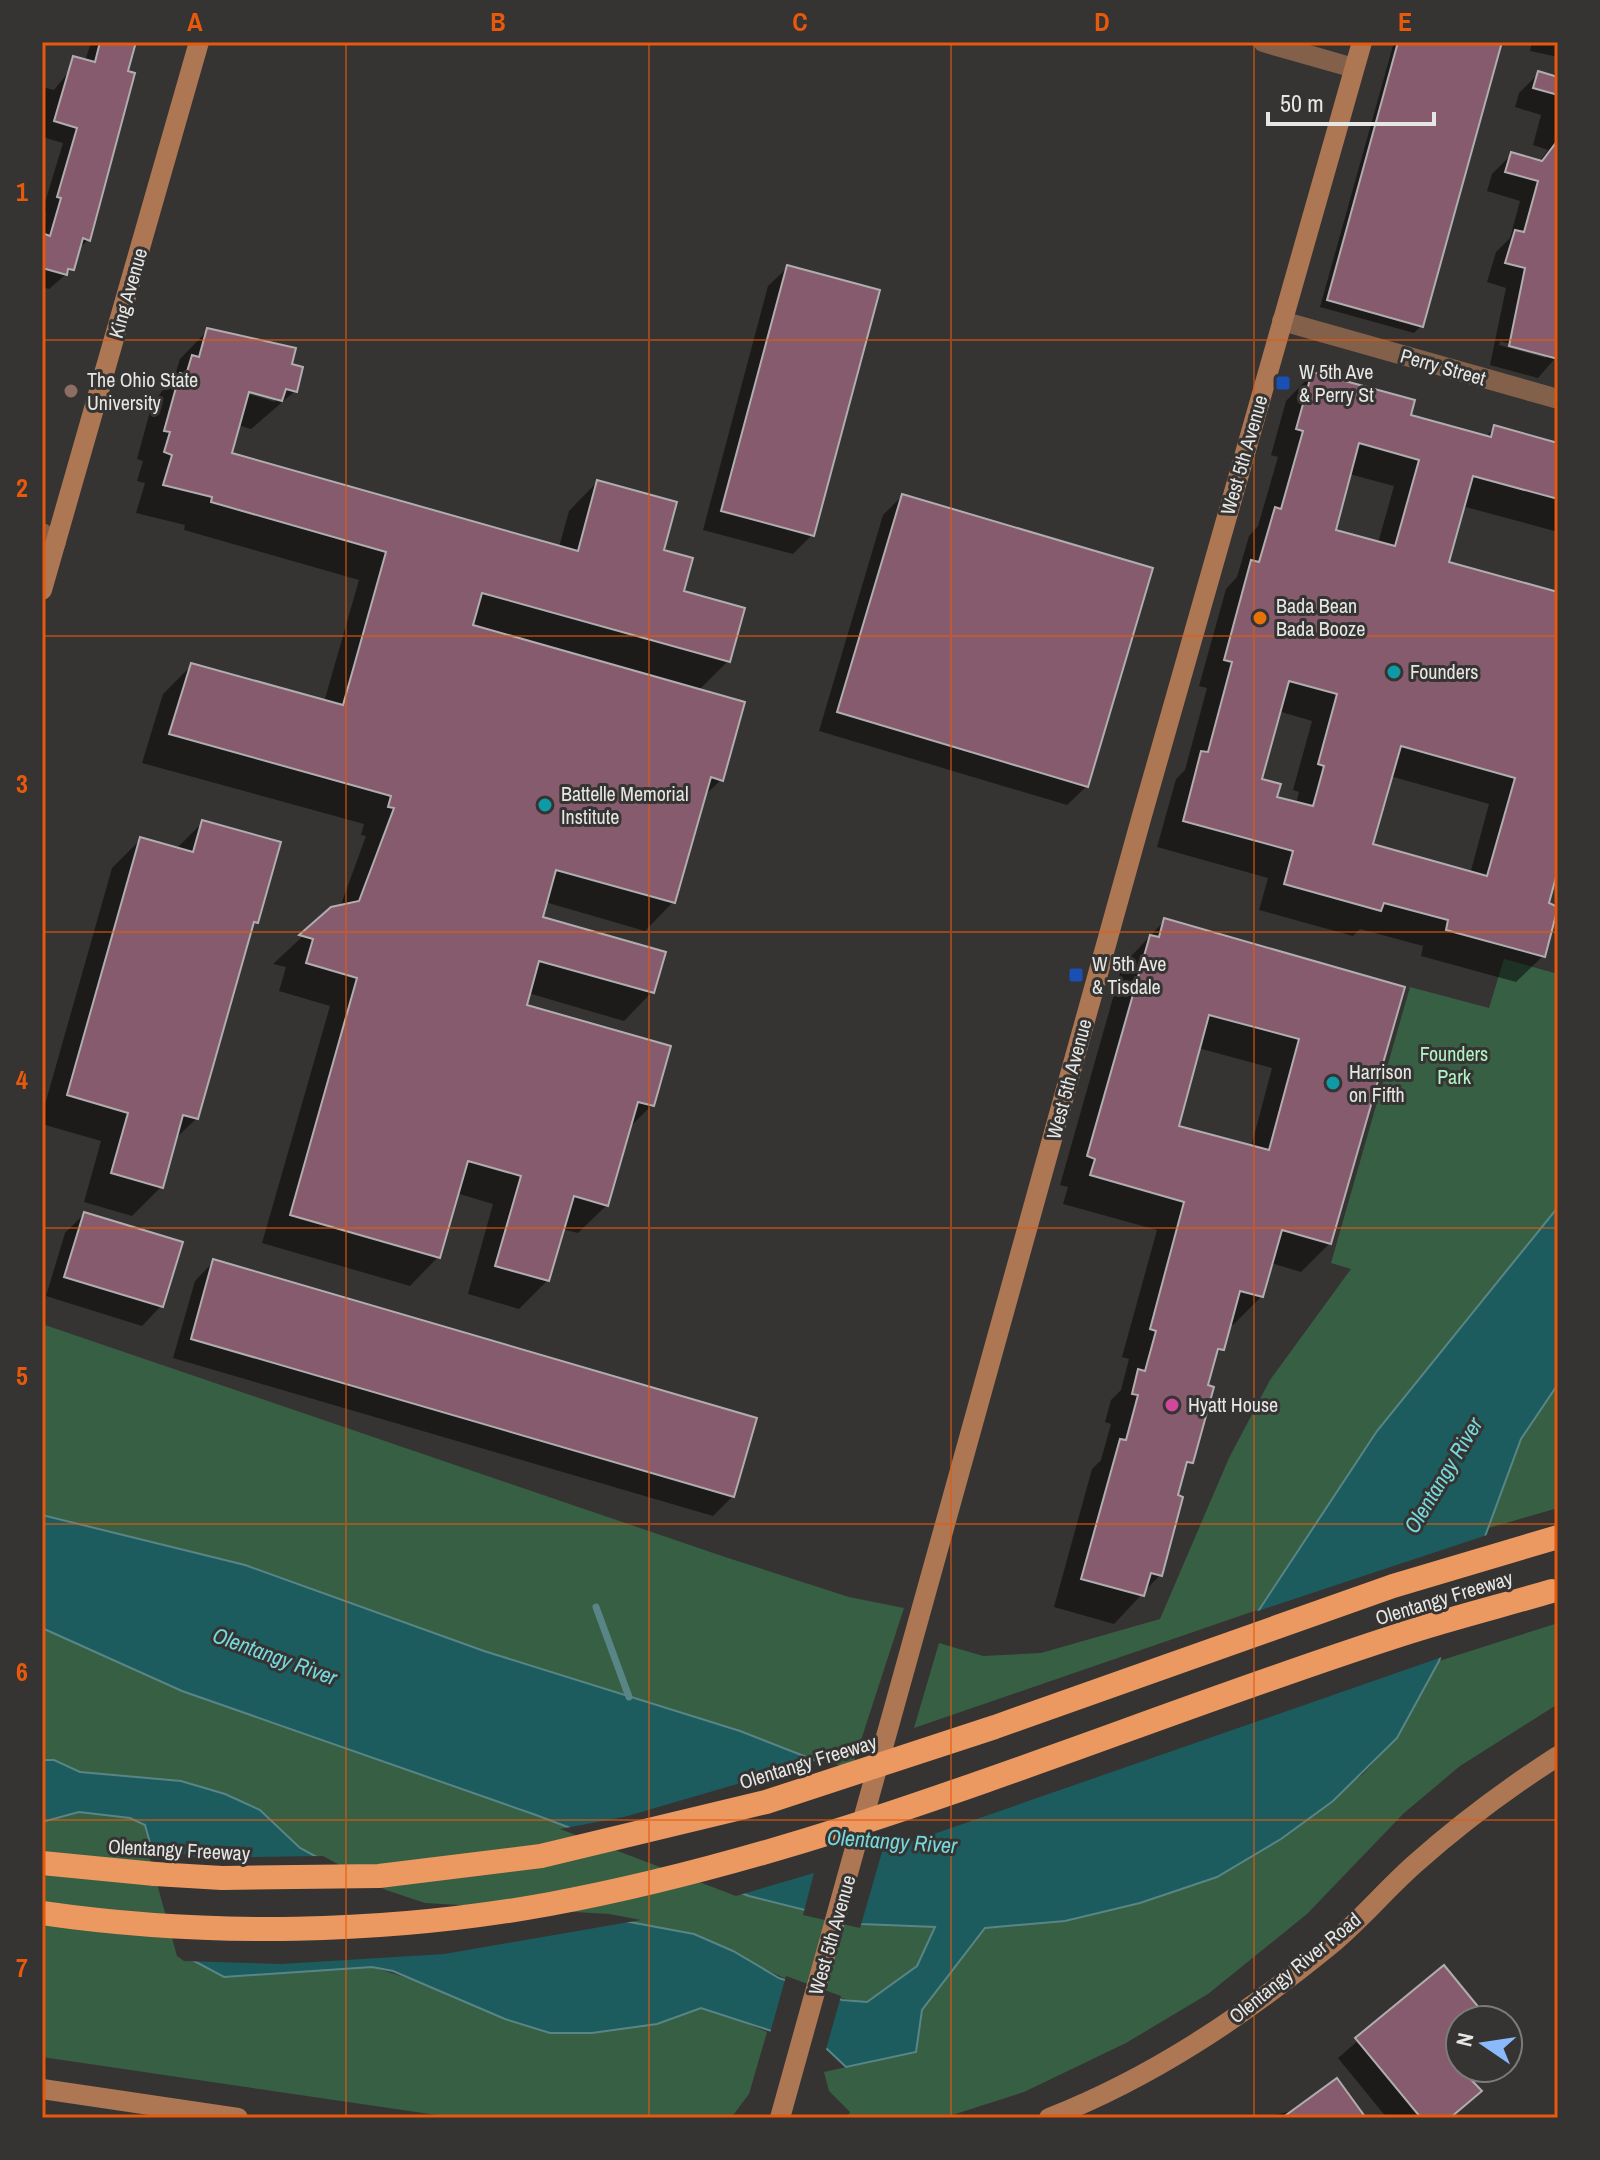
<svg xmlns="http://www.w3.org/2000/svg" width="1600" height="2160" font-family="'Archivo Narrow',sans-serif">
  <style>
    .green { fill: #375f44 }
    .water { fill: #1c5c5e; stroke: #598586; stroke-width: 2 }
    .pier { fill: #353432 }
    .shadow { fill: #0007; fill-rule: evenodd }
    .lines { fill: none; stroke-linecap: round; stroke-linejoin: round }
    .stream { stroke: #598586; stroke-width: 7 }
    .building { fill: #875b6e; stroke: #b0adae; stroke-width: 2; fill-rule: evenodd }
    .street { stroke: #82604a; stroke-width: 20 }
    .secondary { stroke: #ad7754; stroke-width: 20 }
    .highway { stroke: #ec9861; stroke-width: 24 }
    .highway-bridge { stroke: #ec9861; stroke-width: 24 }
    .grid { fill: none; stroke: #e8590c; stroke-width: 2; stroke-opacity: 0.55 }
    .transit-dot { fill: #1a4fb4; stroke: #353432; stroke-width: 3 }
    .education-dot { fill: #8d6e63; stroke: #353432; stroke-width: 3 }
    .food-dot { fill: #e8710a; stroke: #353432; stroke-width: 3 }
    .culture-dot { fill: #0f9aa8; stroke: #353432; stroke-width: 3 }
    .hotel-dot { fill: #d1479c; stroke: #353432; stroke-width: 3 }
    .labels { text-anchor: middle; stroke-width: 6; stroke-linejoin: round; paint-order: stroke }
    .street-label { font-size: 20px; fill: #e6e6e4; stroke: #353432 }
    .poi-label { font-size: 20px; fill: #e6e6e4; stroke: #353432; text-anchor: start }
    .park-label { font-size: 20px; fill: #b1f4c5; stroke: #353432 }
    .water-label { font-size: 22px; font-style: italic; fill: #75d8dc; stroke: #353432 }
    .neatline { fill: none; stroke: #e8590c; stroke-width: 3 }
    .grid-label { font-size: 26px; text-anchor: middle; font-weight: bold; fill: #e8590c }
  </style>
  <rect width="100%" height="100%" fill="#353432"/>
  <g class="green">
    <path d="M 1504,959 L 1558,974 L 1558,1207 L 1377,1431 L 1260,1609 L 914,1728 L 939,1643 L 983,1656 L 1041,1653 L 1160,1619 L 1229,1458 L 1270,1380 L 1351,1269 L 1331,1263 L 1410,987 L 1489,1008 Z"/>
    <path d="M 42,1324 L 725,1557 L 849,1597 L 904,1608 L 850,1774 L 740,1731 L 484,1651 L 245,1565 L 42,1515 Z"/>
    <path d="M 1558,1384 L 1558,1508 L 1485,1529 L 1521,1439 Z"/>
    <path d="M 1558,1623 L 1558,1704 L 1460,1766 L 1404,1813 L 1307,1914 L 1208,1994 L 1126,2043 L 1024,2092 L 943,2118 L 847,2118 L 850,2112 L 829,2091 L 824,2072 L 916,2052 L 922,2011 L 985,1928 L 1065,1921 L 1140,1903 L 1217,1877 L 1281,1839 L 1363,1774 L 1397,1738 L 1439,1661 Z"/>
    <path d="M 42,1628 L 182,1691 L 536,1815 L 749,1896 L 861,1924 L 936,1927 L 917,1966 L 867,2002 C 803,1997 751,1958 694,1934 L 424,1907 L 385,1894 L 300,1848 L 260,1810 L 181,1781 L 80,1772 L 42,1760 Z"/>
    <path d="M 79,1812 L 130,1818 L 145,1824 L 181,1954 L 223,1977 L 372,1967 L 427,1984 L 505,2019 L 592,2033 L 657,2024 L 701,2008 L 720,2012 L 767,2032 L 749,2094 L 731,2118 L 457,2118 L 42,2057 L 42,1822 Z"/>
  </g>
  <path class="water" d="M 1558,1207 L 1558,1384 L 1521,1439 L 1439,1661 L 1397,1738 L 1333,1801 L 1281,1839 L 1217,1877 L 1140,1903 L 1065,1921 L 985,1928 L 922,2010 L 916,2052 L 846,2067 L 827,2049 L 701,2008 L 657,2024 L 592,2033 L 550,2033 L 505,2019 L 393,1971 L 372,1967 L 224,1977 L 181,1954 L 145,1825 L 130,1818 L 79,1812 L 42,1822 L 42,1760 L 54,1760 L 80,1772 L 181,1781 L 225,1794 L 260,1810 L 300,1848 L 385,1894 L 424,1907 L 608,1918 L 694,1934 L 733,1951 L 779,1978 L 842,2000 L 867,2002 L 917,1966 L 935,1927 L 861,1924 L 749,1896 L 536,1815 L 182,1691 L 42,1628 L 42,1515 L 245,1565 L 484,1651 L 740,1731 L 850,1774 L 912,1786 L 1000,1778 L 1197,1704 L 1377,1431 Z"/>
  <g class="pier">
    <path d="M 1487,1535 L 1445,1656 L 882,1852 L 860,1928 L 803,1915 L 814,1873 L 736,1896 L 560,1829 L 624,1817 L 823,1759 L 851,1770 L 912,1782 L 1000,1774 L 1194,1701 L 1252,1613 Z"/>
    <path d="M 146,1844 L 198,1858 L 323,1856 L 386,1890 L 425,1903 L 609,1914 L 641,1920 L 444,1954 L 281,1964 L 184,1961 L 177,1956 Z"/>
    <path d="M 786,1976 L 841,1996 L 825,2053 L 769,2037 Z"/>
  </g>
  <g class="shadow">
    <path d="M 91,42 L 134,42 L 88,240 L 77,250 L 72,269 L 49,289 L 42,287 L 42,230 L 46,214 L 42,212 L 63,143 L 42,137 L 42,87 L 54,90 L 71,69 L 84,65 Z"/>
    <path d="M 1394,42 L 1500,42 L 1421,326 L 1414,333 L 1320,307 Z"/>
    <path d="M 1532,42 L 1558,42 L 1558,57 L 1530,51 Z"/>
    <path d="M 1558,59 L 1558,355 L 1538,378 L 1490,365 L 1506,288 L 1487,282 L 1496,252 L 1510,238 L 1520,201 L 1487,191 L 1492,174 L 1512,154 L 1539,162 L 1548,150 L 1533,145 L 1541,115 L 1515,107 L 1519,93 L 1539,73 L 1553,77 ZM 1500,341 L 1546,354 L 1546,358 L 1499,345 Z"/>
    <path d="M 788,267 L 812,535 L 793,554 L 703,530 L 768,286 Z"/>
    <path d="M 208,330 L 290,366 L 295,391 L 251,429 L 238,425 L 230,454 L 559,547 L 569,511 L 597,482 L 661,551 L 681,592 L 728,661 L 698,691 L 721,780 L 703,797 L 673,902 L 645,931 L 545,902 L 541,919 L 652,992 L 624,1021 L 528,993 L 524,1006 L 652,1105 L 629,1128 L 607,1205 L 578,1233 L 562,1229 L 548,1280 L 519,1309 L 468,1294 L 493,1204 L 456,1193 L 438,1257 L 410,1286 L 262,1243 L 330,1006 L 279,991 L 286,967 L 273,964 L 332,909 L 340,907 L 366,836 L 361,835 L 364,824 L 142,763 L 163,694 L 191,666 L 324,702 L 359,580 L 184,530 L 185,525 L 136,513 L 145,483 L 137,481 L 143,461 L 137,459 L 152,404 L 175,375 L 180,359 ZM 240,387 L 275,397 L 275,402 L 239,391 Z"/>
    <path d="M 1312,374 L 1408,417 L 1485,438 L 1495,427 L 1558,445 L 1558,532 L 1462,506 L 1446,563 L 1558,594 L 1558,868 L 1547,904 L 1543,956 L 1516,982 L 1421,956 L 1423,946 L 1360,929 L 1353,936 L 1259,910 L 1268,878 L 1157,847 L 1176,779 L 1185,770 L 1207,688 L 1199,686 L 1226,589 L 1237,577 L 1249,536 L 1258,526 L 1278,457 L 1271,455 L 1286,401 ZM 1349,474 L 1394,486 L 1378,543 L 1333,531 ZM 1278,711 L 1312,721 L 1293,790 L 1299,792 L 1296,804 L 1275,798 L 1260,780 ZM 1390,776 L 1489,804 L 1470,874 L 1371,846 Z"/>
    <path d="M 902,496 L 1087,786 L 1067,805 L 819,731 L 883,515 Z"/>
    <path d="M 203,822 L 256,922 L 250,928 L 197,1118 L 174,1140 L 161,1187 L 132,1216 L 84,1202 L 101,1141 L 42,1124 L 42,1115 L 112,868 L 140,840 L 175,850 Z"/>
    <path d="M 1165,920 L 1402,988 L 1330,1243 L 1301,1272 L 1271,1263 L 1262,1296 L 1233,1325 L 1229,1323 L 1222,1349 L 1213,1358 L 1191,1462 L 1183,1470 L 1176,1497 L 1181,1498 L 1160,1575 L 1114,1624 L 1054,1607 L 1092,1469 L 1101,1460 L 1111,1424 L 1105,1422 L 1111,1400 L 1121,1390 L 1129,1359 L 1122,1357 L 1157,1230 L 1063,1204 L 1068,1187 L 1060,1185 L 1122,966 ZM 1198,1048 L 1272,1068 L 1251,1147 L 1177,1127 Z"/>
    <path d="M 84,1214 L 161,1306 L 142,1326 L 46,1296 L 65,1233 Z"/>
    <path d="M 214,1261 L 733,1496 L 713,1516 L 173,1358 L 195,1281 Z"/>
    <path d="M 1443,1968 L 1486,2020 L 1460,2020 L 1460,2068 L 1480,2091 L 1451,2118 L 1387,2118 L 1338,2058 Z"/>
    <path d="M 1296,2110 L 1363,2118 L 1263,2118 Z"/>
  </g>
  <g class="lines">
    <path class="stream" d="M 596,1607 L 629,1697"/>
  </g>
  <g class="building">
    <path d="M 100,42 L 136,42 L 128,71 L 135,73 L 90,241 L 83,238 L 74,270 L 68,269 L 67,275 L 42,268 L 42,233 L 50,236 L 61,198 L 57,197 L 77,128 L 54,121 L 73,56 L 95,62 Z"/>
    <path d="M 1398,42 L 1502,42 L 1423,327 L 1327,300 Z"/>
    <path d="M 1538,71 L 1558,77 L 1558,95 L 1533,88 Z"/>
    <path d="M 1558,140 L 1558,359 L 1509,346 L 1525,268 L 1505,263 L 1515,230 L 1524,232 L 1538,181 L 1505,172 L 1511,152 L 1542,161 Z"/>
    <path d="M 787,265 L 880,290 L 814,536 L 721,511 Z"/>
    <path d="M 207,328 L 296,348 L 292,364 L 303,367 L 297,392 L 286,389 L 282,401 L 249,392 L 232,453 L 578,551 L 597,480 L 677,502 L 664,550 L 693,558 L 684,591 L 745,608 L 730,662 L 482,593 L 473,625 L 745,702 L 723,781 L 711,777 L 675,903 L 556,870 L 543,917 L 666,952 L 654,993 L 539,961 L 527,1005 L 671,1046 L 654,1106 L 638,1102 L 608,1206 L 574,1196 L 549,1281 L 495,1266 L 521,1176 L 468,1161 L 440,1258 L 290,1215 L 357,978 L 306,963 L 313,939 L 299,935 L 331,907 L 359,901 L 394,808 L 388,807 L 391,796 L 169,734 L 191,663 L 343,705 L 386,552 L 211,502 L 212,497 L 163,485 L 172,455 L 164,452 L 170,432 L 164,431 L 180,373 L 186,375 L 192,355 L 199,357 Z"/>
    <path d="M 1312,372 L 1415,400 L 1411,415 L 1491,437 L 1494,425 L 1558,443 L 1558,499 L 1473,476 L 1449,562 L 1558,592 L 1558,870 L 1549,903 L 1558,907 L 1545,957 L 1446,930 L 1448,920 L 1384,903 L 1381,911 L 1284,884 L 1293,851 L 1183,821 L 1201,751 L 1208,752 L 1232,662 L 1224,660 L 1251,560 L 1259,562 L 1275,507 L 1281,509 L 1303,431 L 1296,429 ZM 1359,443 L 1419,460 L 1395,546 L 1336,530 ZM 1289,681 L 1337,694 L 1318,764 L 1324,766 L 1313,806 L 1277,797 L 1281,784 L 1262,779 ZM 1401,746 L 1515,778 L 1487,876 L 1373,844 Z"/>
    <path d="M 902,494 L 1153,568 L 1088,787 L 837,712 Z"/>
    <path d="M 202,820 L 281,842 L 258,923 L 254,922 L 198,1119 L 183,1115 L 163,1188 L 111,1173 L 128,1113 L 67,1095 L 140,837 L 193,852 Z"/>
    <path d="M 1164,918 L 1405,987 L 1331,1244 L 1282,1230 L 1263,1297 L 1240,1291 L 1224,1350 L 1218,1349 L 1208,1385 L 1214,1387 L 1193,1463 L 1187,1462 L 1178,1495 L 1183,1497 L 1162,1576 L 1151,1573 L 1144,1596 L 1081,1579 L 1120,1439 L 1126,1440 L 1138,1395 L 1132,1394 L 1138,1369 L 1145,1371 L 1156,1331 L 1150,1329 L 1184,1202 L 1090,1175 L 1095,1159 L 1087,1156 L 1150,935 L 1159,937 ZM 1209,1015 L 1299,1039 L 1269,1150 L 1179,1126 Z"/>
    <path d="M 84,1212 L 183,1242 L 163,1307 L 64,1277 Z"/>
    <path d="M 213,1259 L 757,1418 L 734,1497 L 191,1339 Z"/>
    <path d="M 1444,1965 L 1489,2020 L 1460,2020 L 1460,2068 L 1482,2091 L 1450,2118 L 1421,2118 L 1355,2038 Z"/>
    <path d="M 1337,2078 L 1366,2118 L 1282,2118 Z"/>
  </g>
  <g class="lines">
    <g class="street">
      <path d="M 1263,42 L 1354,68"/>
      <path d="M 1282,321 L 1558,399"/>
      <path d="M 42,533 L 56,542"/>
    </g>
    <g class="secondary">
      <path d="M 42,590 L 199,42"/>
      <path d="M 42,2089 L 238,2118"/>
      <path d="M 780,2118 L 1141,819 L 1362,42"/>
      <path d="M 1049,2118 C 1153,2077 1242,2017 1328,1947 C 1360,1921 1386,1889 1417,1862 C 1461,1823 1508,1788 1558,1756"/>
    </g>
    <path class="highway" d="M 42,1863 L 155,1874"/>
    <g class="highway-bridge">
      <path d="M 155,1874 L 222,1878 L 379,1876 L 541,1856 L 766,1802 L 995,1727 L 1393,1586 L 1558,1537"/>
      <path d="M 42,1913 C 208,1937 385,1934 550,1904 C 847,1849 1123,1723 1409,1632 C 1456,1617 1504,1605 1552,1591"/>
    </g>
  </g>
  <path class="grid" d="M 346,42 L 346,2118M 649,42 L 649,2118M 951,42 L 951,2118M 1254,42 L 1254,2118M 42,340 L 1558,340M 42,636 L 1558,636M 42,932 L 1558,932M 42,1228 L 1558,1228M 42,1524 L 1558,1524M 42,1820 L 1558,1820"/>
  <g class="transit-dot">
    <rect x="1275" y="375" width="16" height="16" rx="4"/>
    <rect x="1068" y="967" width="16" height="16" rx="4"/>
  </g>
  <circle class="education-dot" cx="71" cy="391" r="8"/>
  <circle class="food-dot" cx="1260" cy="618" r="8"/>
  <g class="culture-dot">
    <circle cx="1394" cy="672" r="8"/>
    <circle cx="545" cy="805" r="8"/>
    <circle cx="1333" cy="1083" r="8"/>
  </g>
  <circle class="hotel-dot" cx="1172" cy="1405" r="8"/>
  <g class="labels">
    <g class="street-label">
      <text transform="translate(128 293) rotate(-74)" y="7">King Avenue</text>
      <text transform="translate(1443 367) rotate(16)" y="7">Perry Street</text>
      <text transform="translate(1244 455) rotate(-74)" y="7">West 5th Avenue</text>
      <text transform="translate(1069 1079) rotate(-75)" y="7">West 5th Avenue</text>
      <text transform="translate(1444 1598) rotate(-17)" y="7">Olentangy Freeway</text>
      <text transform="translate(808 1762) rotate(-17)" y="7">Olentangy Freeway</text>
      <text transform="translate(179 1850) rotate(3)" y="7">Olentangy Freeway</text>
      <text transform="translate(832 1935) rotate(-74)" y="7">West 5th Avenue</text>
      <text transform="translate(1295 1968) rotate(-39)" y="7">Olentangy River Road</text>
    </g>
    <g class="poi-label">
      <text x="1299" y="379">W 5th Ave<tspan x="1299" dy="23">&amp; Perry St</tspan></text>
      <text x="87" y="387">The Ohio State<tspan x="87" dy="23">University</tspan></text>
      <text x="1276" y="613">Bada Bean<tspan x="1276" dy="23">Bada Booze</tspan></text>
      <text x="1410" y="679">Founders</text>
      <text x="561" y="801">Battelle Memorial<tspan x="561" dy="23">Institute</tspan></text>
      <text x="1092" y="971">W 5th Ave<tspan x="1092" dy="23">&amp; Tisdale</tspan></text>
      <text x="1349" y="1079">Harrison<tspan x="1349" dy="23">on Fifth</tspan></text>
      <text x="1188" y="1412">Hyatt House</text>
    </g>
    <g class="park-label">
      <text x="1454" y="1061">Founders<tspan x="1454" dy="23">Park</tspan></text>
    </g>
    <g class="water-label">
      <text transform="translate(1443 1475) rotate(-59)" y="8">Olentangy River</text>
      <text transform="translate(275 1656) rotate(20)" y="8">Olentangy River</text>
      <text transform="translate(892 1841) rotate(4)" y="8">Olentangy River</text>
    </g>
  </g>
  <rect width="1600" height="2160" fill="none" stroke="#353432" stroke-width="88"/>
  <g transform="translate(1484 2044) rotate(283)"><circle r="38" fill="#353432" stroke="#7c7b79" stroke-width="2"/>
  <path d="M0-6L14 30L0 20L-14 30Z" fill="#8abafc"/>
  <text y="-12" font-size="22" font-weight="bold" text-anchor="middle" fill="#e6e6e4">N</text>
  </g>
  <path d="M1268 112v12h166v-12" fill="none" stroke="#e6e6e4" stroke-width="4"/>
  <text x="1280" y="112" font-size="24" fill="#e6e6e4" stroke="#353432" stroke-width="6" paint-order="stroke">50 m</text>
  <rect x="44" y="44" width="1512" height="2072" class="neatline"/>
  <g class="grid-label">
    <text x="195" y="31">A</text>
    <text x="498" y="31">B</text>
    <text x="800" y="31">C</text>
    <text x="1102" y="31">D</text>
    <text x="1405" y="31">E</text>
    <text x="22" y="201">1</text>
    <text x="22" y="497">2</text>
    <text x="22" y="793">3</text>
    <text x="22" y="1089">4</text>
    <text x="22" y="1385">5</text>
    <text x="22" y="1681">6</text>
    <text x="22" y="1977">7</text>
  </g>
</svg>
